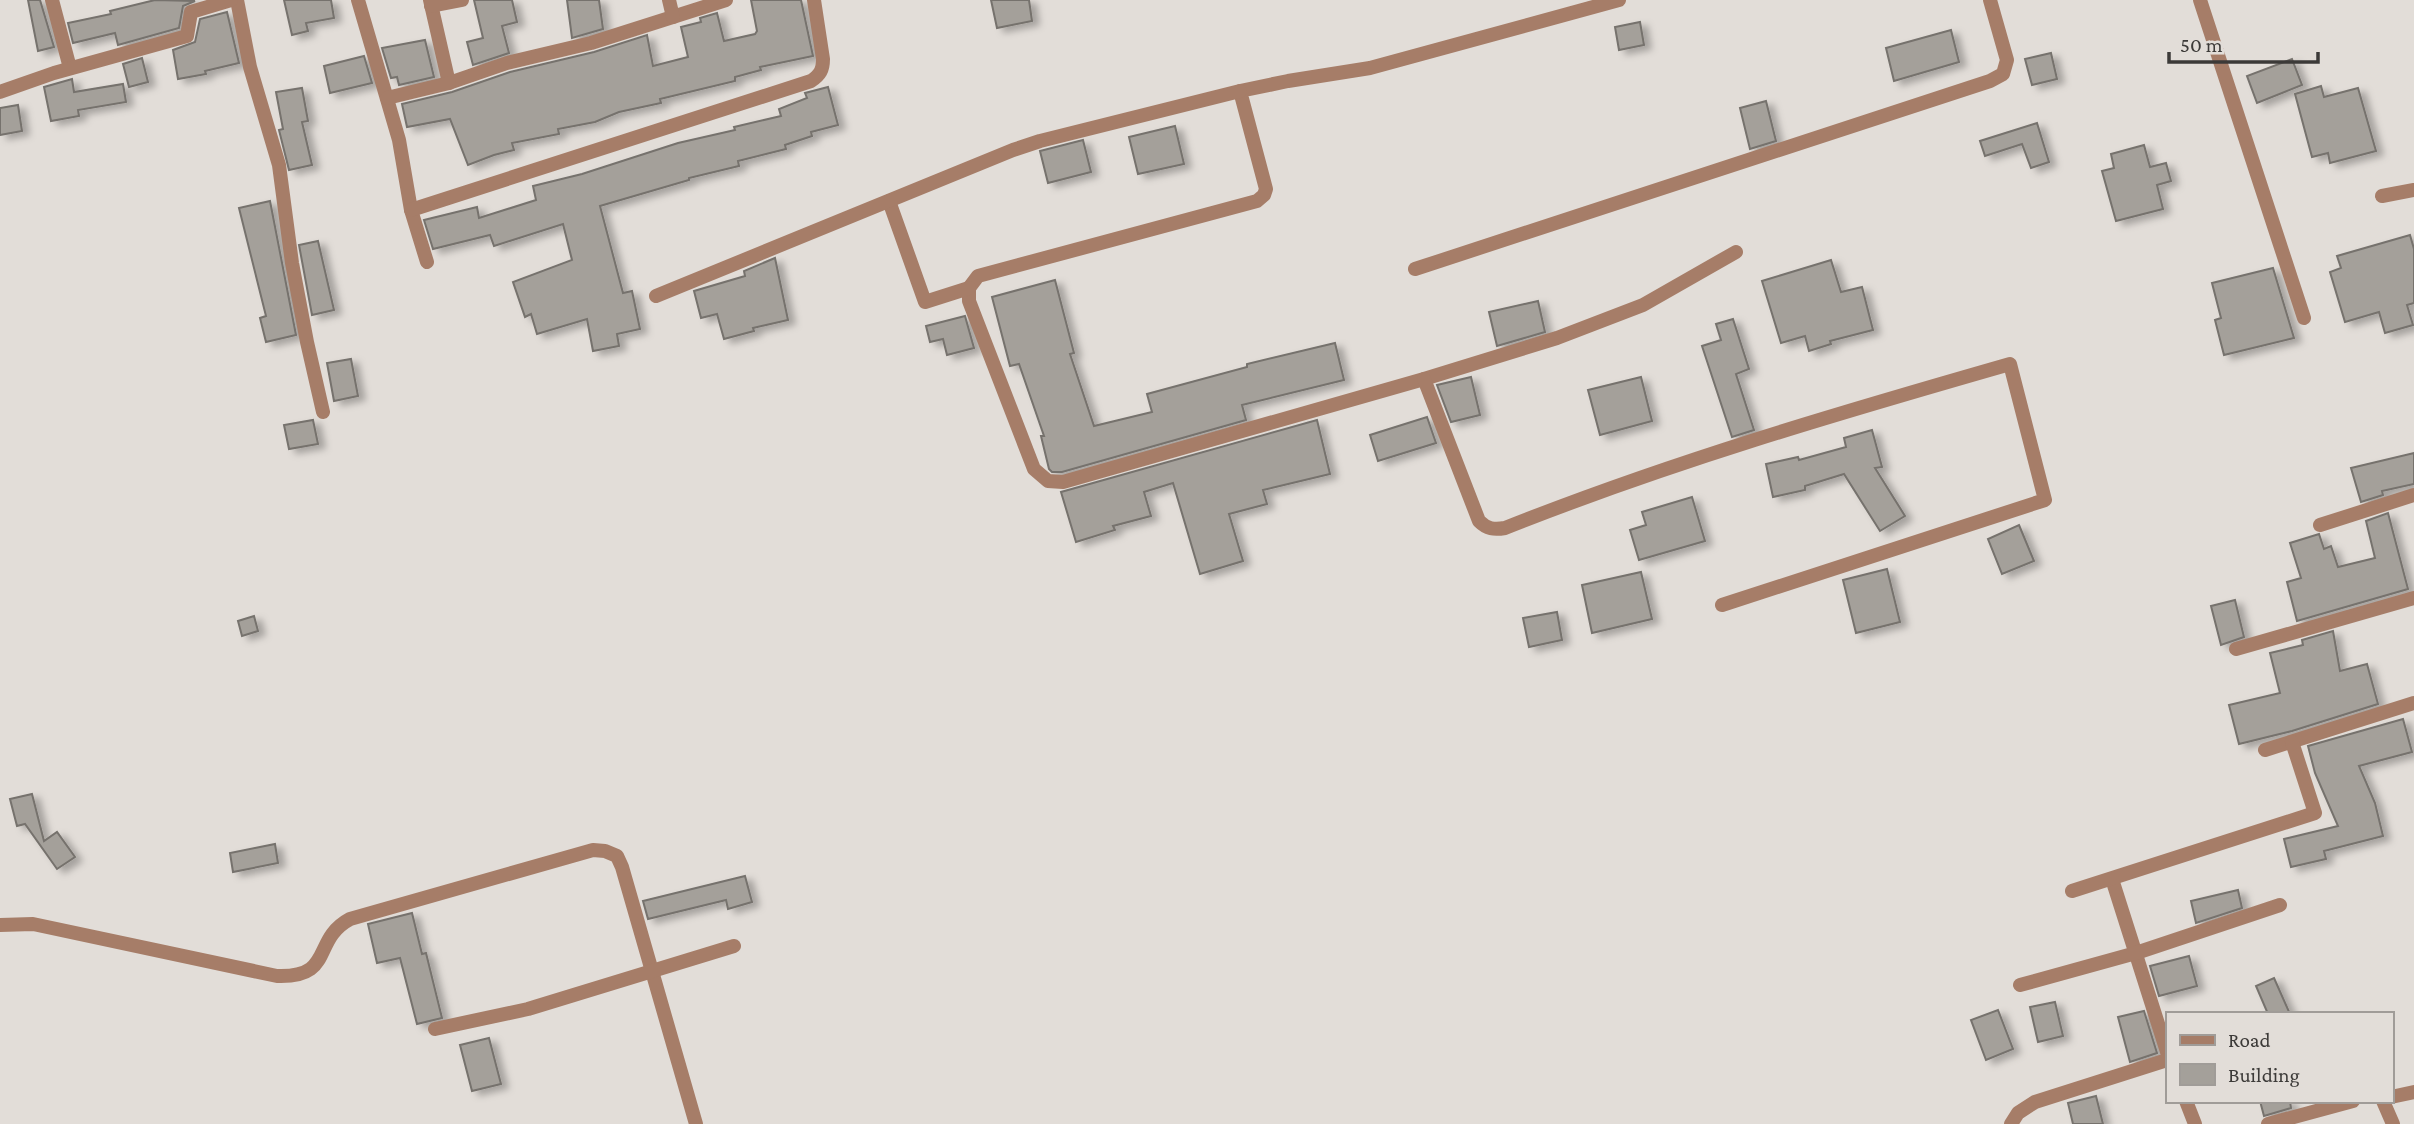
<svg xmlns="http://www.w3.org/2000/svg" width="2414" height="1124" font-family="'Crimson Pro',serif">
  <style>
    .building { fill: #a4a09a; stroke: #76726d; stroke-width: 2; filter: url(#shadow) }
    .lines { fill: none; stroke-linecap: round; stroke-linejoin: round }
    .street { stroke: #a67d68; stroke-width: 14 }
  </style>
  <defs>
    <filter id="shadow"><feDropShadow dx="7" dy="4" stdDeviation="3.5" flood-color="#0004"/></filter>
  </defs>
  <rect width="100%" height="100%" fill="#e2ddd8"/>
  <g class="building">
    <path d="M 28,0 L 40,0 L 54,47 L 38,51 Z"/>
    <path d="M 155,0 L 195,1 L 183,6 L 179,28 L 118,45 L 115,33 L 73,43 L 68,23 L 111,14 L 110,11 Z"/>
    <path d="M 284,0 L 331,0 L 334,18 L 306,23 L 308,31 L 292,35 Z"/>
    <path d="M 474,0 L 512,0 L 517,22 L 502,26 L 509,53 L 473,65 L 467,42 L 483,38 Z"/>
    <path d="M 567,0 L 599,0 L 603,29 L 572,38 Z"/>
    <path d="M 751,0 L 801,0 L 813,56 L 760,67 L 761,70 L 735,77 L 735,81 L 660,99 L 661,103 L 619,112 L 595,122 L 558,129 L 559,134 L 512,143 L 514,150 L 494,155 L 468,165 L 450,119 L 407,127 L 402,104 L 452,92 L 510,72 L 594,52 L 647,35 L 653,66 L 688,57 L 681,27 L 701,22 L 700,18 L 717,13 L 724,41 L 755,34 L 757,31 Z"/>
    <path d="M 991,0 L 1029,0 L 1032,21 L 997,28 Z"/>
    <path d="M 227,12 L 239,63 L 205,71 L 206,74 L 178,79 L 173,50 L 195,42 L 200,19 Z"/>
    <path d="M 1640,22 L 1644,45 L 1619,50 L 1615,27 Z"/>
    <path d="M 1951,30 L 1959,62 L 1894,81 L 1886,48 Z"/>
    <path d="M 425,40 L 434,77 L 399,85 L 397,77 L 391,78 L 382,48 Z"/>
    <path d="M 2051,53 L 2057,79 L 2032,85 L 2025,59 Z"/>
    <path d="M 364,56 L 372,83 L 330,93 L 324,66 Z"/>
    <path d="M 142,58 L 148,82 L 129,87 L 123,64 Z"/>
    <path d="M 2292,59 L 2302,85 L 2257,103 L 2247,76 Z"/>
    <path d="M 72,79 L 74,92 L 123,84 L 126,102 L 78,110 L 79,116 L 51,121 L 44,87 Z"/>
    <path d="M 2321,86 L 2324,97 L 2358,88 L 2376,151 L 2330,163 L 2328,153 L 2312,157 L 2295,94 Z"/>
    <path d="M 828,87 L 838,125 L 811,132 L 812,136 L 785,145 L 786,149 L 738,161 L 739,166 L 689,178 L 689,180 L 600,206 L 623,293 L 632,291 L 640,329 L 617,334 L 619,346 L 593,351 L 587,319 L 537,334 L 531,314 L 525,317 L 513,282 L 572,260 L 563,224 L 494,246 L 490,235 L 433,249 L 424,220 L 477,207 L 479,218 L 536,200 L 533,186 L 582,174 L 678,143 L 735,130 L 734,127 L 781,116 L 779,109 L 807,98 L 805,93 Z"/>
    <path d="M 302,88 L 308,121 L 302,122 L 312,165 L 289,170 L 279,130 L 283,129 L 276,92 Z"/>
    <path d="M 1766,101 L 1776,141 L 1750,149 L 1740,108 Z"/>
    <path d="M 18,105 L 22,131 L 0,135 L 0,108 Z"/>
    <path d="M 2037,123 L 2049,162 L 2031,168 L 2022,144 L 1985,156 L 1980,141 Z"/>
    <path d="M 1175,126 L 1184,164 L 1138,174 L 1129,137 Z"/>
    <path d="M 1083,140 L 1091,172 L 1048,183 L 1040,151 Z"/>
    <path d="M 2144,145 L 2150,167 L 2166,163 L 2171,181 L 2157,185 L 2163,209 L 2116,221 L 2102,171 L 2114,168 L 2111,154 Z"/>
    <path d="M 270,201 L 296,335 L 266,342 L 260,318 L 266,316 L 239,208 Z"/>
    <path d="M 2410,235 L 2414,249 L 2414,303 L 2407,305 L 2413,325 L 2385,333 L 2379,312 L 2345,322 L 2330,272 L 2341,268 L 2337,256 Z"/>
    <path d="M 318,241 L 334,310 L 312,315 L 299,245 Z"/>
    <path d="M 775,258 L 788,320 L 753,328 L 754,331 L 724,339 L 717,314 L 701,318 L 694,291 L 745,276 L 744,271 Z"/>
    <path d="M 1831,260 L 1841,292 L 1862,287 L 1873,330 L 1830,341 L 1831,344 L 1809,351 L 1805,336 L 1781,343 L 1762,281 Z"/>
    <path d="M 2273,268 L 2294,338 L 2224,355 L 2215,320 L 2221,318 L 2212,283 Z"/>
    <path d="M 1055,280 L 1074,353 L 1070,354 L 1094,426 L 1152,412 L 1147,394 L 1247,367 L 1247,364 L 1335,343 L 1344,380 L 1242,405 L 1246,420 L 1062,472 L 1052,472 L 1049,469 L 1041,436 L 1044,436 L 1019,364 L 1010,366 L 992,297 Z"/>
    <path d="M 1538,301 L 1545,332 L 1497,346 L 1489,312 Z"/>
    <path d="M 965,316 L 974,348 L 947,355 L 943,339 L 930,342 L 926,326 Z"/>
    <path d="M 1733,319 L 1749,369 L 1736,374 L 1754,430 L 1732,437 L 1702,346 L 1721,340 L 1716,324 Z"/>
    <path d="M 351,359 L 358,396 L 334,401 L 327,363 Z"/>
    <path d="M 1471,377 L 1480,415 L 1451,422 L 1437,385 Z"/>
    <path d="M 1641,377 L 1652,421 L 1600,435 L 1588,390 Z"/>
    <path d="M 1427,417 L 1436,443 L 1378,461 L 1370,435 Z"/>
    <path d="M 313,420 L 318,444 L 289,449 L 284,425 Z"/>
    <path d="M 1317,420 L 1330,474 L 1263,490 L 1267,504 L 1229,514 L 1243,561 L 1200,574 L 1173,483 L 1144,492 L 1151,516 L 1113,526 L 1115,530 L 1076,542 L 1061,492 Z"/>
    <path d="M 1872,430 L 1882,467 L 1875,468 L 1905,516 L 1880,531 L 1844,474 L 1805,486 L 1805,490 L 1773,497 L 1766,464 L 1798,457 L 1799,460 L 1846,447 L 1844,438 Z"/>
    <path d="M 2414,453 L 2414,484 L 2382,491 L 2383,495 L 2361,502 L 2351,468 Z"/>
    <path d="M 1692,497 L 1705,541 L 1639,560 L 1630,530 L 1646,525 L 1642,512 Z"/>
    <path d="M 2388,513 L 2408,589 L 2297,621 L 2287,582 L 2301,578 L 2290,543 L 2319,534 L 2324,549 L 2331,546 L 2338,567 L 2375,558 L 2366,521 Z"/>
    <path d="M 2019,525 L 2034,561 L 2002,574 L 1988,539 Z"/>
    <path d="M 1887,569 L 1900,622 L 1856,633 L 1843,580 Z"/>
    <path d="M 1641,572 L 1652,619 L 1592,633 L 1582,585 Z"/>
    <path d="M 2235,600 L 2244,637 L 2221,645 L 2211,606 Z"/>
    <path d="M 1557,612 L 1562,640 L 1529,647 L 1523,618 Z"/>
    <path d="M 254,616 L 258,631 L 242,636 L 238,621 Z"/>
    <path d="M 2333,631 L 2340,671 L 2367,664 L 2378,704 L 2292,731 L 2239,744 L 2229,705 L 2280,693 L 2270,653 L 2303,645 L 2302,640 Z"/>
    <path d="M 2403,719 L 2412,752 L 2359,766 L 2375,803 L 2383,836 L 2324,851 L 2326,859 L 2291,867 L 2284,839 L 2338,826 L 2315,773 L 2308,746 Z"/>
    <path d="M 32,794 L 44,841 L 57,832 L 75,857 L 57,869 L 25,824 L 17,826 L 10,799 Z"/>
    <path d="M 275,844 L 278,863 L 233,872 L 230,853 Z"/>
    <path d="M 745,876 L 752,902 L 728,909 L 726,900 L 648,919 L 643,901 Z"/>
    <path d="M 2238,890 L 2242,908 L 2196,923 L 2191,901 Z"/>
    <path d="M 412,913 L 422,954 L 426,953 L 442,1018 L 417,1024 L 400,958 L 377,963 L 368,924 Z"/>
    <path d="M 2189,956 L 2197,986 L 2159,996 L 2150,966 Z"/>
    <path d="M 2274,978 L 2290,1014 L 2268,1014 L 2256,986 Z"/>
    <path d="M 2055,1002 L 2063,1036 L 2038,1042 L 2030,1007 Z"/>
    <path d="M 1998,1010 L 2013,1049 L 1986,1060 L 1971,1020 Z"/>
    <path d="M 2144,1011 L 2157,1053 L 2130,1062 L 2118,1017 Z"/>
    <path d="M 489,1038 L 501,1084 L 472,1091 L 460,1045 Z"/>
    <path d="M 2096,1096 L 2103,1124 L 2073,1124 L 2068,1103 Z"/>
    <path d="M 2260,1101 L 2290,1101 L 2291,1108 L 2264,1116 Z"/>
  </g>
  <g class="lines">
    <g class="street">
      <path d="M 52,0 L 70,68"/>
      <path d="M 237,0 L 250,67 L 279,165 L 292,263 L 307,342 L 323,412"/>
      <path d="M 358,0 L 399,140 L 411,210 L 427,262"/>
      <path d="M 430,0 L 449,83 L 507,63 L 591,43 L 726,0"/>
      <path d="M 669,0 L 673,17"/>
      <path d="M 1619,0 L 1370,68 L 1288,81 L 1240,91 L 1266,189 L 1264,195 L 1257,201 L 978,276 L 969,288 L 969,301 L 1034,469 L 1048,481 L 1063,482 L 1424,379 L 1557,338 L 1643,305 L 1736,252"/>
      <path d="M 2200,0 L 2304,318"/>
      <path d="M 431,6 L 462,0"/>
      <path d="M 0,92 L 54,73 L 187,36 L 191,12 L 231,0"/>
      <path d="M 387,98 L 449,83"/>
      <path d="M 2382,196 L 2414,190"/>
      <path d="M 889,201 L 925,302 L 969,288"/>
      <path d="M 411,210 L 811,81 C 820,75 823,70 823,59 L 814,0"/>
      <path d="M 1415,269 L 1990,81 L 2003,74 L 2007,60 L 1990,0"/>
      <path d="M 656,296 L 1013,150 L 1040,141 L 1240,91"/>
      <path d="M 1424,379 L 1479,521 C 1487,529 1494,530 1505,528 C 1671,462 1839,413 2010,364 L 2045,500 L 1722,605"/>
      <path d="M 2320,525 L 2414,495"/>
      <path d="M 2236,649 L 2414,598"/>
      <path d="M 2265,750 L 2414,703"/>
      <path d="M 2112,879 L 2167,1052"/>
      <path d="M 2072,891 L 2315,813 L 2292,742"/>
      <path d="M 0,925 L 33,924 L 277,976 C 335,978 311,940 350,919 L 593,850 L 605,851 L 617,856 L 622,867 L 696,1124"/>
      <path d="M 2020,985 L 2136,953 L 2280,905"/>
      <path d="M 435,1029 L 528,1009 L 734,946"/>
      <path d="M 2391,1097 L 2414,1092"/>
      <path d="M 2186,1101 L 2195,1124"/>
      <path d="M 2383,1101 L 2393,1124"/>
      <path d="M 2011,1124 L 2018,1113 L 2035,1102 L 2167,1060"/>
      <path d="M 2268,1124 L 2353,1101"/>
    </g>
  </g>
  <rect x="2166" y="1012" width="228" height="91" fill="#e2ddd8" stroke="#a09c98" stroke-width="2"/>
  <rect x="2180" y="1035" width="35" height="10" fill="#a67d68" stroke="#a09c98" stroke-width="2"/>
  <text x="2228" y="1047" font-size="21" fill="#3c3a38">Road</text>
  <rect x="2180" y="1064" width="35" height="21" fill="#a4a09a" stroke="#a09c98" stroke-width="2"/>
  <text x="2228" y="1082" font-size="21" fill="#3c3a38">Building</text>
  <path d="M2169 52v10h149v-10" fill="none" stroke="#3c3a38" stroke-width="3.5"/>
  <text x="2180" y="52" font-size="21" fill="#3c3a38" stroke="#e2ddd8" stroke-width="5" paint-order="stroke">50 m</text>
</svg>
